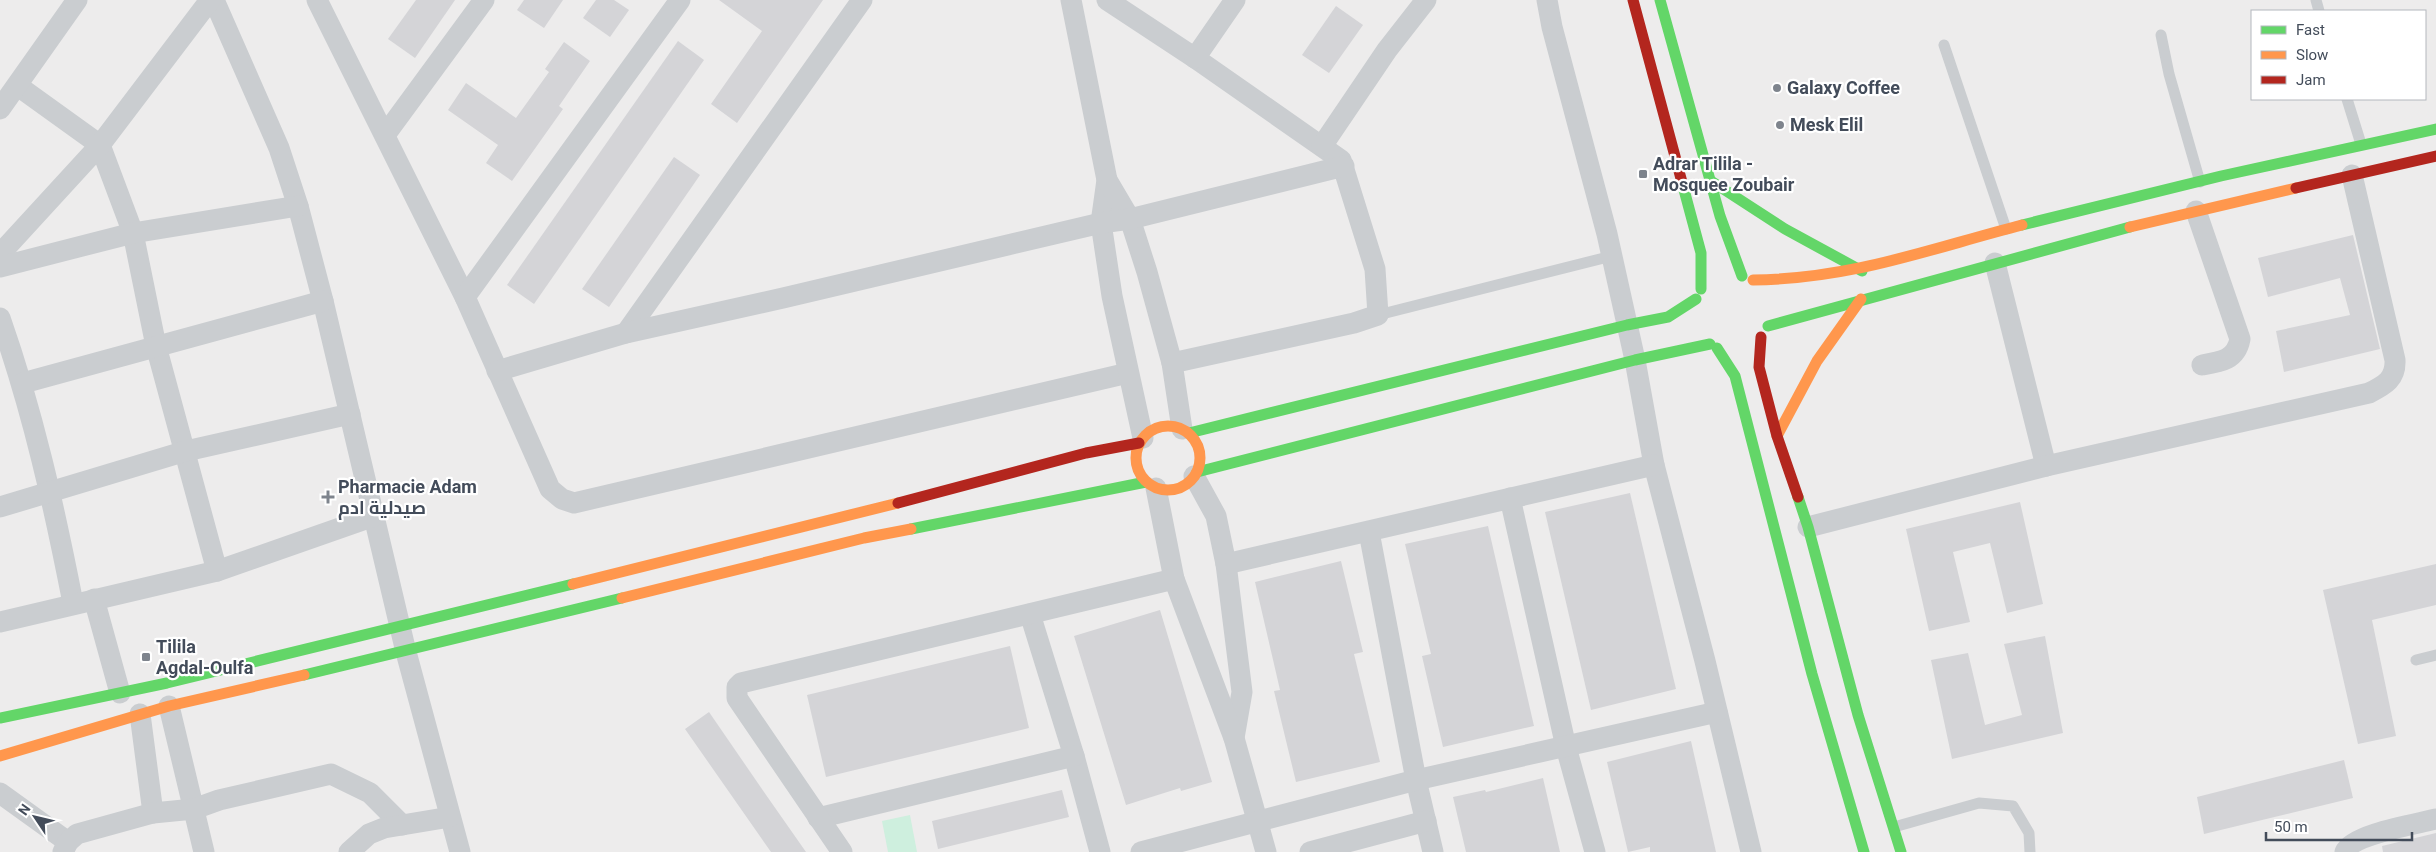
<svg xmlns="http://www.w3.org/2000/svg" width="2436" height="852" font-family="Roboto,Cairo,sans-serif">
  <style>
    .green { fill: #ceefde }
    .building { fill: #d4d4d7 }
    .lines { fill: none; stroke-linecap: round; stroke-linejoin: round }
    .lane { stroke: #cacdd0; stroke-width: 11 }
    .street { stroke: #cacdd0; stroke-width: 21 }
    .fast { stroke: #63d668; stroke-width: 11 }
    .slow { stroke: #ff974d; stroke-width: 11 }
    .jam { stroke: #b3261e; stroke-width: 11 }
    .poi-dot { fill: #7e848d; stroke: #fff; stroke-width: 2 }
    .labels { text-anchor: middle; stroke-width: 4.5; stroke-linejoin: round; paint-order: stroke }
    .poi-label { font-size: 18px; font-weight: bold; fill: #434c5a; stroke: #fff; text-anchor: start }
  </style>
  <rect width="100%" height="100%" fill="#edecec"/>
  <path class="green" d="M 910,815 L 917,852 L 888,852 L 882,821 Z"/>
  <g class="building">
    <path d="M 416,0 L 455,0 L 415,58 L 388,39 Z"/>
    <path d="M 524,0 L 563,0 L 544,28 L 517,10 Z"/>
    <path d="M 596,0 L 614,0 L 629,10 L 610,37 L 583,18 Z"/>
    <path d="M 719,0 L 823,0 L 737,123 L 711,104 L 762,31 Z"/>
    <path d="M 1336,6 L 1363,25 L 1329,73 L 1302,55 Z"/>
    <path d="M 678,41 L 704,60 L 534,304 L 507,285 Z"/>
    <path d="M 564,42 L 590,61 L 559,106 L 563,109 L 512,181 L 486,163 L 498,145 L 448,110 L 466,83 L 516,118 L 549,72 L 545,69 Z"/>
    <path d="M 674,157 L 700,175 L 609,307 L 582,289 Z"/>
    <path d="M 2353,235 L 2380,349 L 2284,372 L 2276,331 L 2350,315 L 2340,278 L 2268,297 L 2258,258 Z"/>
    <path d="M 1630,493 L 1676,689 L 1591,710 L 1545,512 Z"/>
    <path d="M 2020,502 L 2043,604 L 2007,613 L 1990,543 L 1953,552 L 1970,622 L 1929,631 L 1906,529 Z"/>
    <path d="M 1488,526 L 1534,726 L 1443,747 L 1422,656 L 1431,654 L 1405,544 Z"/>
    <path d="M 1341,561 L 1363,652 L 1354,654 L 1380,762 L 1296,782 L 1274,691 L 1280,690 L 1255,582 Z"/>
    <path d="M 2436,564 L 2436,605 L 2372,620 L 2396,736 L 2358,744 L 2323,590 Z"/>
    <path d="M 1160,610 L 1212,782 L 1181,791 L 1180,788 L 1126,805 L 1074,636 Z"/>
    <path d="M 2045,636 L 2063,733 L 1952,759 L 1931,660 L 1968,653 L 1985,725 L 2022,715 L 2004,644 Z"/>
    <path d="M 1010,646 L 1029,728 L 826,777 L 807,695 Z"/>
    <path d="M 709,712 L 764,792 L 806,852 L 771,852 L 685,729 Z"/>
    <path d="M 1691,741 L 1716,852 L 1650,852 L 1650,847 L 1628,852 L 1607,762 Z"/>
    <path d="M 2344,760 L 2353,798 L 2204,834 L 2197,797 Z"/>
    <path d="M 1543,778 L 1560,852 L 1466,852 L 1453,797 L 1485,790 L 1486,792 Z"/>
    <path d="M 1062,790 L 1069,817 L 938,849 L 932,821 Z"/>
    <path d="M 2436,833 L 2436,852 L 2383,852 L 2382,846 Z"/>
  </g>
  <g class="lines">
    <g class="lane">
      <path d="M 2316,0 L 2319,11"/>
      <path d="M 2161,35 L 2169,74 L 2200,182"/>
      <path d="M 1944,45 L 2006,229"/>
      <path d="M 2347,99 L 2361,144"/>
      <path d="M 1378,315 L 1612,256"/>
      <path d="M 2416,660 L 2436,655"/>
      <path d="M 1894,827 L 1979,803 L 2013,806 L 2029,833 L 2030,852"/>
    </g>
    <g class="street">
      <path d="M 214,0 L 279,148 L 298,206 L 323,301 L 406,652 L 460,852"/>
      <path d="M 317,0 L 465,297 L 550,489 L 562,499 L 574,503 L 1128,373"/>
      <path d="M 1071,0 L 1107,180 L 1101,223 L 1112,296 L 1143,438"/>
      <path d="M 1107,0 L 1195,58 L 1341,160 L 1375,269 L 1378,315 L 1354,323 L 1172,363"/>
      <path d="M 1547,0 L 1552,27 L 1607,234 L 1635,360 L 1654,465 L 1705,661 L 1751,852"/>
      <path d="M 1195,58 L 1235,0"/>
      <path d="M 18,86 L 100,145 L 133,233 L 156,346 L 217,571"/>
      <path d="M 0,109 L 77,0"/>
      <path d="M 385,135 L 484,0"/>
      <path d="M 1322,146 L 1387,50 L 1426,0"/>
      <path d="M 1107,180 L 1130,219 L 1147,272 L 1172,363 L 1182,429"/>
      <path d="M 2196,211 L 2240,339 C 2236,360 2221,362 2202,365"/>
      <path d="M 0,254 L 100,145 L 210,0"/>
      <path d="M 1995,263 L 2046,466"/>
      <path d="M 0,267 L 133,233 L 298,206"/>
      <path d="M 465,297 L 680,0"/>
      <path d="M 0,318 C 33,412 54,506 73,603"/>
      <path d="M 626,333 L 862,0"/>
      <path d="M 497,371 L 626,333 L 783,298 L 1101,223 L 1130,219 L 1344,166"/>
      <path d="M 23,383 L 323,301"/>
      <path d="M 1194,476 L 1216,516 L 1226,564 L 1242,692 L 1234,738"/>
      <path d="M 1156,488 L 1174,579 L 1234,738 L 1266,852"/>
      <path d="M 1510,498 L 1566,747 L 1595,852"/>
      <path d="M 0,507 L 186,451 L 350,414"/>
      <path d="M 1808,527 L 2046,466 L 2369,393 C 2385,385 2396,379 2395,360 L 2352,175"/>
      <path d="M 1369,532 L 1416,780 L 1433,852"/>
      <path d="M 1226,564 L 1654,465"/>
      <path d="M 94,599 L 120,693"/>
      <path d="M 1030,614 L 1074,756 L 1100,852"/>
      <path d="M 0,622 L 217,571 L 374,516"/>
      <path d="M 169,706 L 204,852"/>
      <path d="M 140,714 L 153,813"/>
      <path d="M 0,793 L 68,842"/>
      <path d="M 818,818 L 1074,756"/>
      <path d="M 63,852 L 68,842 L 77,834 L 153,813 L 194,809 L 219,800 L 331,774 L 370,793 L 402,825"/>
      <path d="M 349,852 L 369,834 L 384,828 L 450,817"/>
      <path d="M 842,852 L 737,698 L 737,687 L 741,683 L 1174,579"/>
      <path d="M 1141,852 L 1416,780 L 1717,712"/>
      <path d="M 1310,852 L 1426,821"/>
      <path d="M 2345,852 C 2352,834 2417,824 2436,819"/>
    </g>
    <g class="fast">
      <path d="M 1660,0 L 1720,216 L 1742,276"/>
      <path d="M 1711,181 L 1785,229 L 1862,271"/>
      <path d="M 1683,186 L 1701,253 L 1701,289"/>
      <path d="M 2022,225 L 2221,176 L 2436,129"/>
      <path d="M 1768,326 L 2130,227"/>
      <path d="M 1717,348 L 1735,376 L 1812,674 L 1864,852"/>
      <path d="M 1189,433 L 1627,325 L 1668,317 L 1696,299"/>
      <path d="M 1197,472 L 1635,360 L 1710,344"/>
      <path d="M 1798,497 L 1808,527 L 1858,715 L 1901,852"/>
      <path d="M 911,529 L 1146,482"/>
      <path d="M 304,675 L 622,598"/>
      <path d="M 0,718 L 167,683 L 573,584"/>
    </g>
    <g class="slow">
      <path d="M 2130,227 L 2296,188"/>
      <path d="M 1753,280 C 1852,279 1929,249 2022,225"/>
      <circle cx="1168" cy="458" r="32"/>
      <path d="M 1777,436 L 1817,361 L 1861,299"/>
      <path d="M 573,584 L 898,503"/>
      <path d="M 622,598 L 864,538 L 911,529"/>
      <path d="M 0,756 L 169,706 L 304,675"/>
    </g>
    <g class="jam">
      <path d="M 1633,0 L 1683,186"/>
      <path d="M 2296,188 L 2436,156"/>
      <path d="M 1761,337 L 1759,367 L 1777,436 L 1798,497"/>
      <path d="M 898,503 L 1086,453 L 1139,443"/>
    </g>
  </g>
  <g class="poi-dot">
    <circle cx="1777" cy="88" r="5"/>
    <circle cx="1780" cy="125" r="5"/>
    <rect x="1638" y="169" width="10" height="10" rx="2.5"/>
    <path d="M325.5 489.5h5v5h5v5h-5v5h-5v-5h-5v-5h5z"/>
    <rect x="141" y="652" width="10" height="10" rx="2.5"/>
  </g>
  <g class="labels">
    <g class="poi-label">
      <text x="1787" y="94">Galaxy Coffee</text>
      <text x="1790" y="131">Mesk Elil</text>
      <text x="1653" y="170">Adrar Tilila -<tspan x="1653" dy="21">Mosquee Zoubair</tspan></text>
      <text x="338" y="493">Pharmacie Adam<tspan x="338" dy="21">صيدلية ادم</tspan></text>
      <text x="156" y="653">Tilila<tspan x="156" dy="21">Agdal-Oulfa</tspan></text>
    </g>
  </g>
  <rect x="2251" y="10" width="175" height="90" fill="#ffffff" stroke="#b4b7bd"/>
  <rect x="2261" y="26" width="25" height="8" fill="#63d668" stroke="#b4b7bd"/>
  <text x="2296" y="35" font-size="15" fill="#434c5a">Fast</text>
  <rect x="2261" y="51" width="25" height="8" fill="#ff974d" stroke="#b4b7bd"/>
  <text x="2296" y="60" font-size="15" fill="#434c5a">Slow</text>
  <rect x="2261" y="76" width="25" height="8" fill="#b3261e" stroke="#b4b7bd"/>
  <text x="2296" y="85" font-size="15" fill="#434c5a">Jam</text>
  <g transform="translate(35 817) rotate(305)" stroke="#ffffff" stroke-width="4" paint-order="stroke">
  <path d="M0-4L9 19L0 12L-9 19Z" fill="#434c5a"/>
  <text y="-8" font-size="14" font-weight="bold" text-anchor="middle" fill="#434c5a">N</text>
  </g>
  <path d="M2266 832v8h146v-8" fill="none" stroke="#434c5a" stroke-width="2.5"/>
  <text x="2274" y="832" font-size="15" fill="#434c5a" stroke="#ffffff" stroke-width="4" paint-order="stroke">50 m</text>
</svg>
